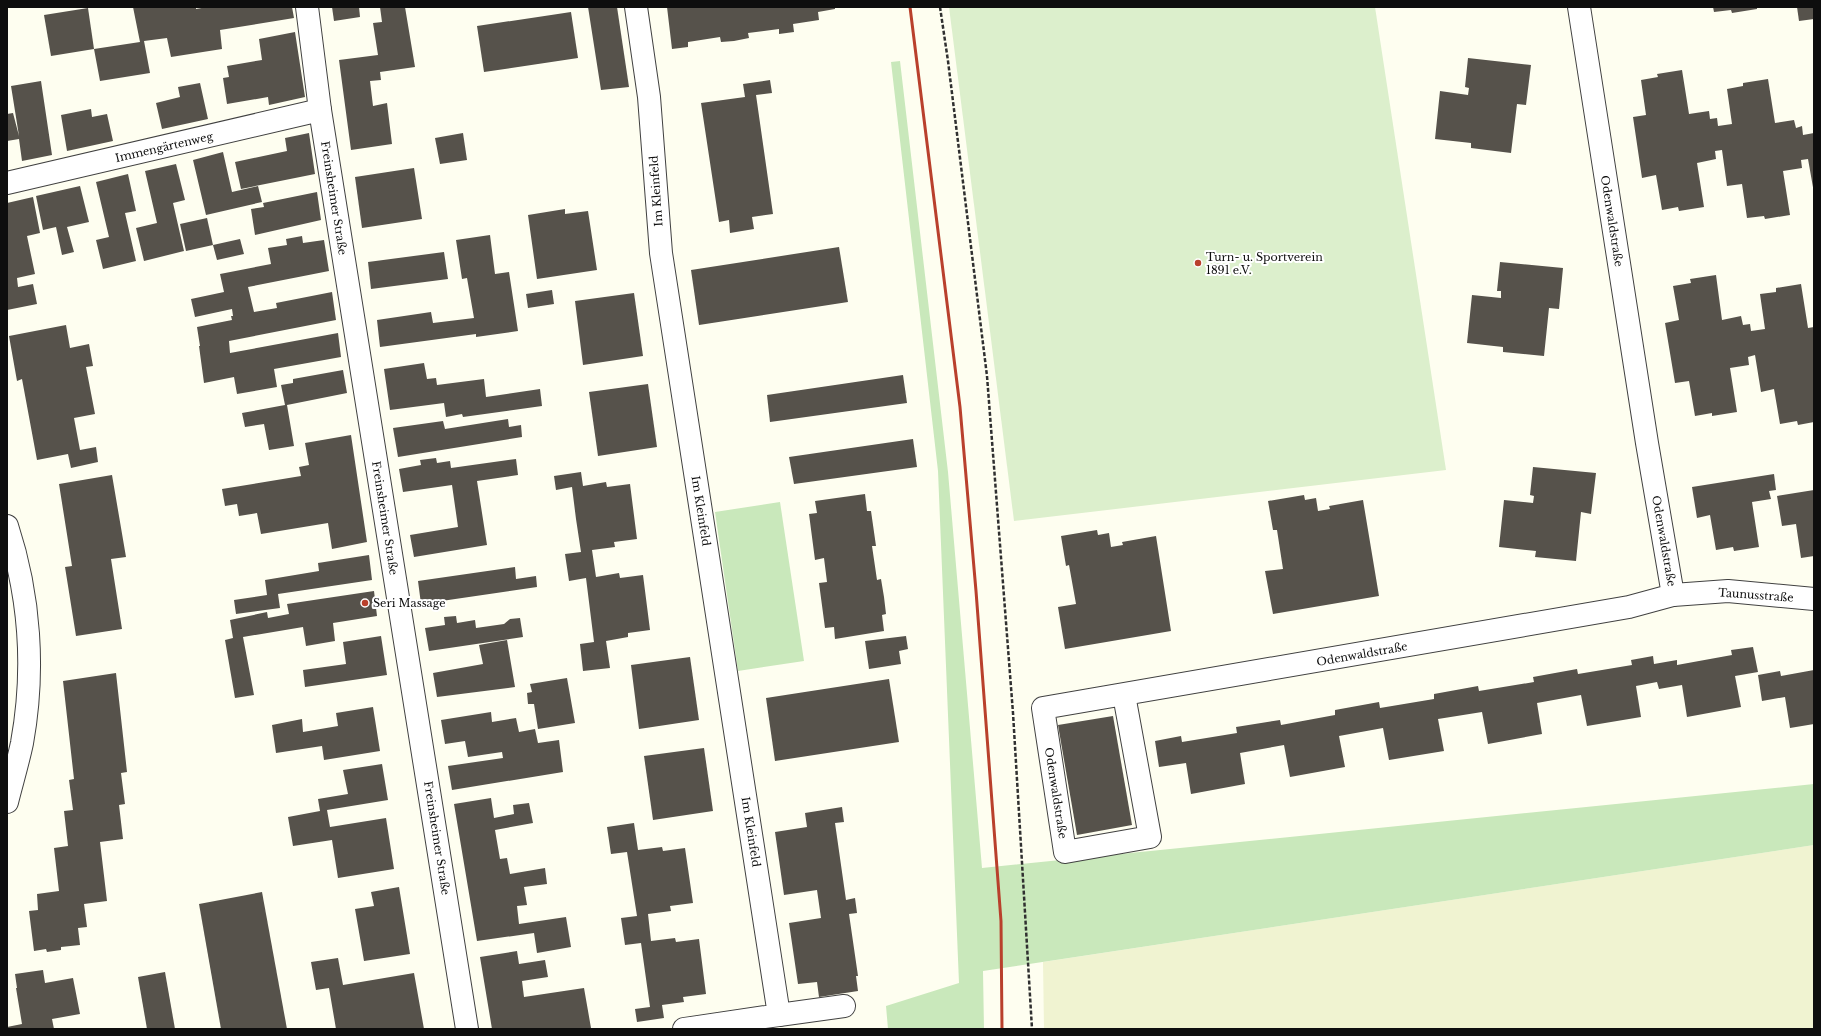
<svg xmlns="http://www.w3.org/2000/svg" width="1821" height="1036" font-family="'Libre Baskerville',serif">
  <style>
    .farmland { fill: #f0f3d1 }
    .green { fill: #c9e8bb }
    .pitch { fill: #dcefcc }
    .building { fill: #56524b }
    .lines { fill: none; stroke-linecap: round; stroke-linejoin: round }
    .minor-casing { stroke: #414141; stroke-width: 24 }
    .tertiary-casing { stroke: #414141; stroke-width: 24 }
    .path { stroke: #303030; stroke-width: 2.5; stroke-dasharray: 4 2; stroke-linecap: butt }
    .minor { stroke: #fff; stroke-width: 22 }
    .tertiary { stroke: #fff; stroke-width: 22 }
    .rail { stroke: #b9402c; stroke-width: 3 }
    .poi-dot { fill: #b9402c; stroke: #fff; stroke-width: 1.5 }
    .labels { text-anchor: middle; stroke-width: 4; stroke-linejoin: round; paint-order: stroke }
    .street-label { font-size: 11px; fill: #0e0e0e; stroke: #fff }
    .poi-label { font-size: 11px; fill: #0e0e0e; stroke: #fff; text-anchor: start }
  </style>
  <rect width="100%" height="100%" fill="#fefef0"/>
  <path class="farmland" d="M 1814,845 L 1814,1029 L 1044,1029 L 1043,962 Z"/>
  <g class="green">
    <path d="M 900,61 L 948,472 L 982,868 L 1814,784 L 1814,845 L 983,971 L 984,1029 L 888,1029 L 886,1006 L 959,983 L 938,471 L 891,62 Z"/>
    <path d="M 780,502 L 804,661 L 738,671 L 715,512 Z"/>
  </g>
  <path class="pitch" d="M 949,7 L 1375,7 L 1446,470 L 1014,521 Z"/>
  <g class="building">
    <path d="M 133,7 L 196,7 L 196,9 L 207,7 L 292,7 L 294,18 L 220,30 L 222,49 L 171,57 L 167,38 L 144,41 L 150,73 L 100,81 L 94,49 L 140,42 Z"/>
    <path d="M 332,7 L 359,7 L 360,17 L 334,21 Z"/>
    <path d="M 380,7 L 405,7 L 415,67 L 380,72 L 381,80 L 370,81 L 373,106 L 387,103 L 392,144 L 351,150 L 339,60 L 378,55 L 373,23 L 382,22 Z"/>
    <path d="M 588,7 L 617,7 L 629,87 L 601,90 Z"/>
    <path d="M 667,7 L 835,7 L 835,9 L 818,12 L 819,20 L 793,24 L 794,32 L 779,34 L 779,29 L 748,33 L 749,38 L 734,41 L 721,42 L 720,37 L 688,42 L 688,47 L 672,49 Z"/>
    <path d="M 1713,7 L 1757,7 L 1757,9 L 1732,13 L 1731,10 L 1714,12 Z"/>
    <path d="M 1797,7 L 1814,7 L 1814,19 L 1799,21 Z"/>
    <path d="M 88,8 L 94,49 L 51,56 L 44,15 Z"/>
    <path d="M 571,12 L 578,58 L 484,72 L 477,26 Z"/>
    <path d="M 295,32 L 305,97 L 269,105 L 268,97 L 227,104 L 223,78 L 229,77 L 227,66 L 262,60 L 259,39 Z"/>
    <path d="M 1468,58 L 1531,65 L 1526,105 L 1517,104 L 1511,153 L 1471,148 L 1471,143 L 1435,139 L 1440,91 L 1468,95 L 1469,88 L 1465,87 Z"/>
    <path d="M 1682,70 L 1689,114 L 1709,111 L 1710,119 L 1717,118 L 1718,126 L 1732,124 L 1727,89 L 1743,86 L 1743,83 L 1768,79 L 1775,123 L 1794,120 L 1796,128 L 1802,126 L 1803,135 L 1814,133 L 1814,193 L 1808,159 L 1801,160 L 1802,168 L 1783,171 L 1790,215 L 1765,219 L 1764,216 L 1747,218 L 1742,184 L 1727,186 L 1722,150 L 1715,151 L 1716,159 L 1697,163 L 1704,207 L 1679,211 L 1678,207 L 1662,210 L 1656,175 L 1642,178 L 1633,117 L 1646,115 L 1641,80 L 1658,77 L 1657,74 Z"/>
    <path d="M 770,80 L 772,93 L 756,95 L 773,214 L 752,217 L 754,229 L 730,233 L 729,220 L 719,222 L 701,103 L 745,97 L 743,84 Z"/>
    <path d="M 41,81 L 52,155 L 22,161 L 19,139 L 7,141 L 7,114 L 13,113 L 19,136 L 11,86 Z"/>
    <path d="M 200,83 L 208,119 L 162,129 L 156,103 L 180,97 L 178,87 Z"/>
    <path d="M 91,109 L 92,117 L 107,114 L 113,141 L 67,151 L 61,115 Z"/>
    <path d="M 309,133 L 315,174 L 241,189 L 235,162 L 287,151 L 285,138 Z"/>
    <path d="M 463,133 L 467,160 L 440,164 L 435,138 Z"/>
    <path d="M 223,152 L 232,192 L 258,186 L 262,202 L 206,215 L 193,160 Z"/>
    <path d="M 176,164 L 185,200 L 173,203 L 184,251 L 144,261 L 136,228 L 157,223 L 145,171 Z"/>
    <path d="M 414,168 L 422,219 L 362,228 L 355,177 Z"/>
    <path d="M 128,174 L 136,211 L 125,213 L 136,261 L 103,269 L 96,240 L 109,237 L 96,182 Z"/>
    <path d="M 80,186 L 89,222 L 67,227 L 74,252 L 62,255 L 56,227 L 43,230 L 36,196 Z"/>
    <path d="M 317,192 L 321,220 L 255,235 L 251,209 L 264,207 L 263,203 Z"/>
    <path d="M 33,197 L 40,233 L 27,236 L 35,274 L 17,278 L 18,287 L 33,284 L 37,304 L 7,310 L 7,203 Z"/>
    <path d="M 565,209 L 565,214 L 588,211 L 597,270 L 537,279 L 528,215 Z"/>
    <path d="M 207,218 L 213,245 L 186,251 L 180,224 Z"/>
    <path d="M 490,235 L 495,274 L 509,272 L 518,331 L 476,337 L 476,334 L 380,347 L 377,320 L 431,312 L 433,323 L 474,318 L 467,278 L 462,279 L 456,240 Z"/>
    <path d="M 302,236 L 303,243 L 324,240 L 329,271 L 248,287 L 254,312 L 277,308 L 276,303 L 332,292 L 336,320 L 229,341 L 230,353 L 338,333 L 341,357 L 274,369 L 277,387 L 237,394 L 234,377 L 204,383 L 199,346 L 200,346 L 197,327 L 232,320 L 231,316 L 233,316 L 232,309 L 195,317 L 191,299 L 224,292 L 220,274 L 271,264 L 268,248 L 287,245 L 286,239 Z"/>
    <path d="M 240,239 L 244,254 L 217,260 L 213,245 Z"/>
    <path d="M 839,247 L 848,302 L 699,325 L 691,270 Z"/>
    <path d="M 444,252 L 448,279 L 371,289 L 368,262 Z"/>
    <path d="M 1500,262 L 1563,268 L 1559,309 L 1549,308 L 1544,356 L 1503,352 L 1503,347 L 1467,343 L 1472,295 L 1501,298 L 1501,291 L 1497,291 Z"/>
    <path d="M 1716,275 L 1722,320 L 1741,316 L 1743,325 L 1750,324 L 1751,331 L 1765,329 L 1760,294 L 1776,292 L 1776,288 L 1801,284 L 1808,328 L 1814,327 L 1814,422 L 1798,425 L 1797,421 L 1780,424 L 1774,389 L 1761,392 L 1755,355 L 1748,357 L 1749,365 L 1730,368 L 1737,412 L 1712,416 L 1712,413 L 1695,416 L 1689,381 L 1675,383 L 1665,323 L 1679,320 L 1673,286 L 1691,283 L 1690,279 Z"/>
    <path d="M 552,290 L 554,304 L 528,308 L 526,294 Z"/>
    <path d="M 634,293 L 643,356 L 583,365 L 575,301 Z"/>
    <path d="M 66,325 L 70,348 L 89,344 L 93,366 L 86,367 L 95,414 L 74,418 L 80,450 L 96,447 L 98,462 L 71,468 L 68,454 L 37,460 L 22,379 L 17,381 L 9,336 Z"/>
    <path d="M 424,363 L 427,379 L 436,378 L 437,385 L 484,379 L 486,397 L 540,389 L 542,406 L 463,417 L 462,414 L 446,417 L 444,403 L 390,410 L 384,369 Z"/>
    <path d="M 343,370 L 347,393 L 287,405 L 294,446 L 269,450 L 264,424 L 245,427 L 242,413 L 285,405 L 281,385 L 293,383 L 293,379 Z"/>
    <path d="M 903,375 L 907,403 L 770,422 L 767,395 Z"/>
    <path d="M 648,384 L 657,447 L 598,456 L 589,392 Z"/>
    <path d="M 508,419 L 509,427 L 521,425 L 522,437 L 398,457 L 393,428 L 443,421 L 445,429 Z"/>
    <path d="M 351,435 L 367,542 L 332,549 L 328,523 L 261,534 L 257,513 L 239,516 L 237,504 L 225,506 L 222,489 L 301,476 L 299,467 L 309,465 L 305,443 Z"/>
    <path d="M 913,439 L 917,467 L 794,484 L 789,457 Z"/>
    <path d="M 436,458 L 437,463 L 450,461 L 451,468 L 516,459 L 518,475 L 477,481 L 487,545 L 414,557 L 410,535 L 458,527 L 452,485 L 403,492 L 399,469 L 421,465 L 420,460 Z"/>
    <path d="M 1533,467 L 1596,473 L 1591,514 L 1581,512 L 1576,561 L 1535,557 L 1536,551 L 1499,547 L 1504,500 L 1533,503 L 1534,496 L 1530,495 Z"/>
    <path d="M 581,472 L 583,486 L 606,482 L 607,487 L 630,484 L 637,539 L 614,542 L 615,547 L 592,550 L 596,577 L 619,573 L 620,578 L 643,575 L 650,630 L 628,633 L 628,637 L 606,641 L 610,668 L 583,671 L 580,644 L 594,642 L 586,578 L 569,581 L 565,554 L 581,552 L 576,519 L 572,487 L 556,490 L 554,476 Z"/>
    <path d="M 1774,474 L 1776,490 L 1769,491 L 1771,499 L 1752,502 L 1759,547 L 1734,551 L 1733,547 L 1716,550 L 1710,515 L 1697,518 L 1692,487 Z"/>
    <path d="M 112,475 L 126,557 L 111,559 L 122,629 L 76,636 L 65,567 L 72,566 L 59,484 Z"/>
    <path d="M 1814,490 L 1814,556 L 1801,558 L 1796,524 L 1782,526 L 1777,496 Z"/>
    <path d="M 865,494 L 867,511 L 871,511 L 876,546 L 872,546 L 877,580 L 881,579 L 884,597 L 886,614 L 882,615 L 884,631 L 835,639 L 834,627 L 825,628 L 819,583 L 827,582 L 824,558 L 815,560 L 809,514 L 817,513 L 815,501 Z"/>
    <path d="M 1304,495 L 1305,500 L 1316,498 L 1318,511 L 1330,509 L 1329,506 L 1363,500 L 1379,596 L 1273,614 L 1265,571 L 1283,569 L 1277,530 L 1273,530 L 1268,501 Z"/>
    <path d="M 1097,530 L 1098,535 L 1109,533 L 1111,547 L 1123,545 L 1122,542 L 1156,536 L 1171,631 L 1065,649 L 1058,607 L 1076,604 L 1069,565 L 1066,566 L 1061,536 Z"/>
    <path d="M 369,555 L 372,580 L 278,594 L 280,608 L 236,614 L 234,600 L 267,595 L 265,580 L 319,571 L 318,563 Z"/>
    <path d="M 515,567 L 516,579 L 536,576 L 537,587 L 421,604 L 418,581 Z"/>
    <path d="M 374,591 L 377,616 L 333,623 L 335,641 L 306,646 L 303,627 L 243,637 L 254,695 L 235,698 L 225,640 L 233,638 L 230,620 L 267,612 L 268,618 L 289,614 L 287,604 Z"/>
    <path d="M 456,616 L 457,623 L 475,620 L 476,628 L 504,624 L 510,619 L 520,618 L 523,637 L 429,651 L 425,628 L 445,625 L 444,617 Z"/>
    <path d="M 381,636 L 387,675 L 305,687 L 303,670 L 346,664 L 343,642 Z"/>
    <path d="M 906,636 L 908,649 L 899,651 L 901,664 L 869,669 L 865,641 Z"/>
    <path d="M 507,640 L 515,687 L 437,697 L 433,673 L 483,664 L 479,645 Z"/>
    <path d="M 1753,647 L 1758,672 L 1735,676 L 1741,707 L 1687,717 L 1682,685 L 1659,689 L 1657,682 L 1636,686 L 1641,717 L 1587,726 L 1581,695 L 1537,703 L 1542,734 L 1488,744 L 1482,712 L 1438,719 L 1444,751 L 1389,760 L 1383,728 L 1339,736 L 1345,767 L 1290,777 L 1284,745 L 1240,753 L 1245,784 L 1191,794 L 1186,763 L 1159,767 L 1155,741 L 1181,736 L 1182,742 L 1237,733 L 1236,727 L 1280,720 L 1281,725 L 1335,715 L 1335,710 L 1379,702 L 1380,708 L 1434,699 L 1434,694 L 1478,686 L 1479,691 L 1534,682 L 1533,677 L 1577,669 L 1578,674 L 1632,665 L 1631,660 L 1653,656 L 1654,664 L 1677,660 L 1677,665 L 1732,655 L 1731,650 Z"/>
    <path d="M 690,657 L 699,720 L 639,729 L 631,665 Z"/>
    <path d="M 1814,670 L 1814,724 L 1790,728 L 1785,697 L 1762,701 L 1758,675 L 1780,671 L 1781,676 Z"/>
    <path d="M 116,673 L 127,772 L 121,773 L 125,804 L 119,805 L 123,839 L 100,842 L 107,901 L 84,904 L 87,927 L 78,928 L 80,945 L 61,947 L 61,950 L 47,952 L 46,949 L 34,951 L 29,911 L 38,910 L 37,894 L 59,891 L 54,848 L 68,846 L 64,811 L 73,810 L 69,780 L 74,779 L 63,681 Z"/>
    <path d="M 567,678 L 575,723 L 538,729 L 534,704 L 528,704 L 527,693 L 532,692 L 530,684 Z"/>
    <path d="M 889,679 L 899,742 L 775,761 L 766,698 Z"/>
    <path d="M 373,707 L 380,751 L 324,760 L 322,746 L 276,753 L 272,725 L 302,719 L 303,732 L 338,726 L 336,713 Z"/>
    <path d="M 491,712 L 492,722 L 516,718 L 519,732 L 535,729 L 538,743 L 559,740 L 563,772 L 452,790 L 448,766 L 503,758 L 502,752 L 468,757 L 465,741 L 445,744 L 441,720 Z"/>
    <path d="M 1113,716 L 1132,825 L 1077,835 L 1058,725 Z"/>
    <path d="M 704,748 L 713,811 L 653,820 L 644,756 Z"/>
    <path d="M 382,764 L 388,800 L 327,810 L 330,827 L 386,818 L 394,869 L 338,878 L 332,840 L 293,846 L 288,817 L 320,811 L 318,799 L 348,794 L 343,770 Z"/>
    <path d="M 491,798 L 494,818 L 514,814 L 513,805 L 529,803 L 533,823 L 495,830 L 500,859 L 507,858 L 510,874 L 545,868 L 547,884 L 524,887 L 527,905 L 517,906 L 519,924 L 566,917 L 571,947 L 537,953 L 534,933 L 477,941 L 454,804 Z"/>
    <path d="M 842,807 L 844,822 L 835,823 L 846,900 L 855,898 L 857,913 L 849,914 L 858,976 L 856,976 L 858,991 L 819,997 L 817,982 L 798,984 L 789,923 L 821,918 L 817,890 L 784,895 L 775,832 L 807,827 L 805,813 Z"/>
    <path d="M 634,823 L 638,850 L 662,847 L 663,851 L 685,848 L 693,903 L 670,906 L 671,911 L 648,914 L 651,941 L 675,938 L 676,942 L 699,939 L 706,994 L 683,997 L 684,1002 L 662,1005 L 664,1018 L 637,1022 L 635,1009 L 650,1007 L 641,943 L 625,945 L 621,918 L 637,916 L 627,852 L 611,854 L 607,827 Z"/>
    <path d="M 399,887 L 410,954 L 364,961 L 355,909 L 374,906 L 371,892 Z"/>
    <path d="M 262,892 L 287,1029 L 221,1029 L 199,904 Z"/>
    <path d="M 517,951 L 519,964 L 545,960 L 548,977 L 522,981 L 524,997 L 584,988 L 591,1028 L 492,1029 L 480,957 Z"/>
    <path d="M 338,958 L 343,985 L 414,973 L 424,1029 L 336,1029 L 329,988 L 316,990 L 311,962 Z"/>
    <path d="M 43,970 L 45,983 L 73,978 L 80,1014 L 52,1019 L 54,1029 L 7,1029 L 7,1027 L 22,1024 L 16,988 L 17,988 L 15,974 Z"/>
    <path d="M 165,972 L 175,1029 L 147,1029 L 138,977 Z"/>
  </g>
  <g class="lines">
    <defs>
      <g id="minor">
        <path d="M 636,7 L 649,97 L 661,253 L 779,1015 L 684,1029"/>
        <path d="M 7,183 L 320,110"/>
        <path d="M 7,526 C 30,596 35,671 22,743 C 18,762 12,782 7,802"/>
        <path d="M 1673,595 L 1728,591 L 1814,599"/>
        <path d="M 1124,695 L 1150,837 L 1065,852 L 1043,708 L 1629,607 L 1673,595 L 1647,443 L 1579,7"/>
        <path d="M 779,1015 L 844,1006"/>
      </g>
      <path id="tertiary" d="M 307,7 L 320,110 L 467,1029"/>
    </defs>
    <use href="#minor" class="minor-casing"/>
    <use href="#tertiary" class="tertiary-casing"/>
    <path class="path" d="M 940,7 L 948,61 L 987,376 L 1013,713 L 1032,1029"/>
    <use href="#minor" class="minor"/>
    <use href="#tertiary" class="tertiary"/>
    <path class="rail" d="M 910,7 L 960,407 L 976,591 L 1001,921 L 1002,1029"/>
  </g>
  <g class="poi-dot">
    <circle cx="1198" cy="263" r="4"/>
    <circle cx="365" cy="603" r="4"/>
  </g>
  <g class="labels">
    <g class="street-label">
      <text transform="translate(164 147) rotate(-13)" y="4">Immengärtenweg</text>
      <text transform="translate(656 191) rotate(-94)" y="4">Im Kleinfeld</text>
      <text transform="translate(334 198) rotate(81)" y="4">Freinsheimer Straße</text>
      <text transform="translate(1612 221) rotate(81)" y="4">Odenwaldstraße</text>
      <text transform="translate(701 511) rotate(81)" y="4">Im Kleinfeld</text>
      <text transform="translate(385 518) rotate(81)" y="4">Freinsheimer Straße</text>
      <text transform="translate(1664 541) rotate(80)" y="4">Odenwaldstraße</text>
      <text transform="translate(1756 595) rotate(4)" y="4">Taunusstraße</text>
      <text transform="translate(1362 654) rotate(-10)" y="4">Odenwaldstraße</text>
      <text transform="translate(1056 793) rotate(81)" y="4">Odenwaldstraße</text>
      <text transform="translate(751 832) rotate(81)" y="4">Im Kleinfeld</text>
      <text transform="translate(437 838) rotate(81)" y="4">Freinsheimer Straße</text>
    </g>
    <g class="poi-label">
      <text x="1206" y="261">Turn- u. Sportverein<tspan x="1206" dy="13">1891 e.V.</tspan></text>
      <text x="373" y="607">Seri Massage</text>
    </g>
  </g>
  <rect width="1821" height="1036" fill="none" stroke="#0e0e0e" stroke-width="16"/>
</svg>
